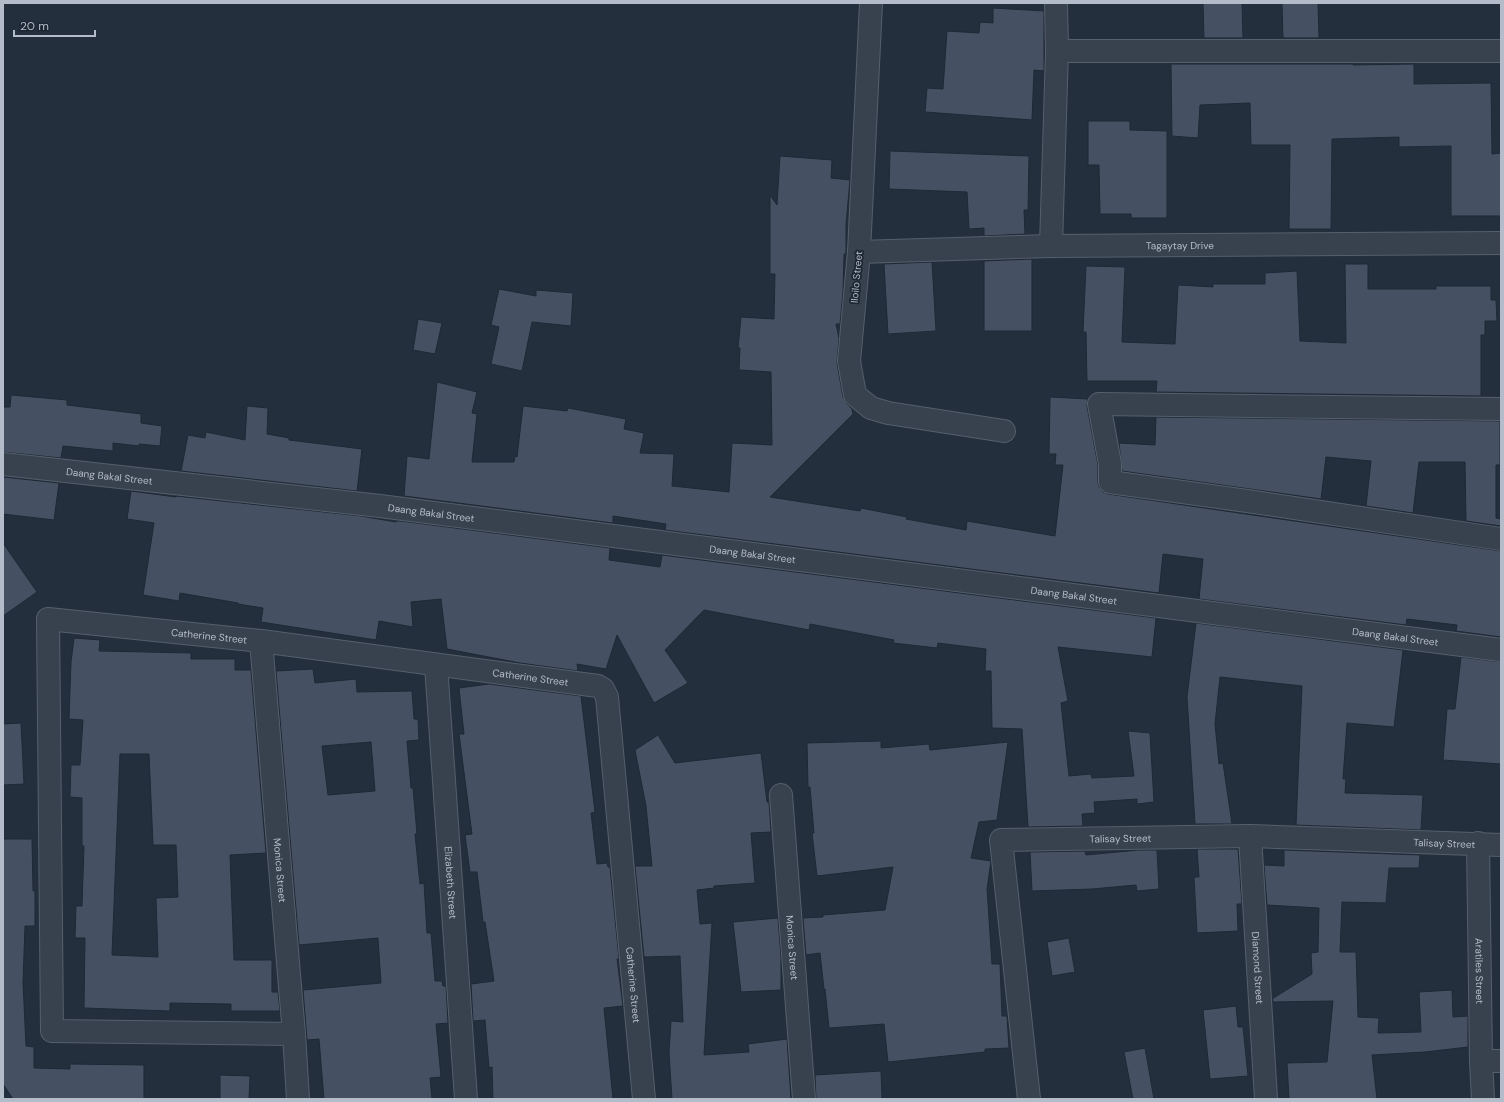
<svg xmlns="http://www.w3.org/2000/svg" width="1504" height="1102" font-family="'DM Sans',sans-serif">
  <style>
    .building { fill: #455162; stroke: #1f2835; fill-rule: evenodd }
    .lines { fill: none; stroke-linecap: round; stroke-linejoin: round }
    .minor-casing { stroke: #565f6c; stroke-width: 24 }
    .tertiary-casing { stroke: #565f6c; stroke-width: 24 }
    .minor { stroke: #38414e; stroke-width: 22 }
    .tertiary { stroke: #38414e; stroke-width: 22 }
    .labels { text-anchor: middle; stroke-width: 3.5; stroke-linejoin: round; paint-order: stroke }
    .street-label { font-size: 10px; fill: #b4bcc9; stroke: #1d2633 }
  </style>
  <rect width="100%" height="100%" fill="#242f3e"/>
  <g class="building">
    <path d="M 1203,3 L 1242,3 L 1243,38 L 1204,38 Z"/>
    <path d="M 1282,3 L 1318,3 L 1319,38 L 1283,38 Z"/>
    <path d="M 993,8 L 1044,11 L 1044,71 L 1034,70 L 1032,120 L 925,112 L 927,88 L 943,89 L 947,31 L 979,33 L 980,22 L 993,23 Z"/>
    <path d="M 1171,64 L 1353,64 L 1353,65 L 1414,64 L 1414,84 L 1491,83 L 1492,154 L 1501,153 L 1501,216 L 1451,216 L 1451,146 L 1399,147 L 1399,137 L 1332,139 L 1331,229 L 1289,229 L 1290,145 L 1251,145 L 1250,103 L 1200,105 L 1198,138 L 1172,136 Z"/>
    <path d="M 1088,121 L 1130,121 L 1130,130 L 1167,131 L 1167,218 L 1131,218 L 1131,214 L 1100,214 L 1099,165 L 1088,165 Z"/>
    <path d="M 890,151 L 1029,156 L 1028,210 L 1024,210 L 1025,234 L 984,236 L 984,228 L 969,229 L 967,192 L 889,189 Z"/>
    <path d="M 780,156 L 832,160 L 831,178 L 850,180 L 846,224 L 846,254 L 844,254 L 843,292 L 840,324 L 836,324 L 839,338 L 837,363 L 843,397 L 847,404 L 852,409 L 853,414 L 770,497 L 860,511 L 861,508 L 907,517 L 906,519 L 966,530 L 967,521 L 1055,536 L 1063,465 L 1055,465 L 1056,454 L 1049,454 L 1050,397 L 1088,399 L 1087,406 L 1098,465 L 1098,482 L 1099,487 L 1103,492 L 1108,494 L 1501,551 L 1501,637 L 1456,631 L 1457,625 L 1407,619 L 1406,625 L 1199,599 L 1203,559 L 1163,554 L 1159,593 L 665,530 L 666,524 L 613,516 L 613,523 L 404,496 L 407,456 L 429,459 L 437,382 L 477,392 L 472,413 L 477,414 L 472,462 L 514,462 L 515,456 L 517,457 L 523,406 L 567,411 L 568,408 L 626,419 L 624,429 L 644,433 L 640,453 L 674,454 L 672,486 L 729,492 L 732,443 L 772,445 L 771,372 L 739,370 L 740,348 L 738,348 L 741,317 L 774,319 L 775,274 L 770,274 L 770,195 L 777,205 Z"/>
    <path d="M 1032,259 L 1032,331 L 984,331 L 984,261 Z"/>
    <path d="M 932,262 L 936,331 L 888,334 L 884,264 Z"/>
    <path d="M 1345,264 L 1368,264 L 1368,289 L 1436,289 L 1436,286 L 1491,286 L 1491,300 L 1496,300 L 1497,321 L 1485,321 L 1485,335 L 1481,335 L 1481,396 L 1156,392 L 1157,381 L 1087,381 L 1086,332 L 1083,332 L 1086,266 L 1125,267 L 1122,342 L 1175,344 L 1178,285 L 1213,287 L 1213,284 L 1265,284 L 1265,273 L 1297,271 L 1300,341 L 1346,343 Z"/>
    <path d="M 499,289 L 536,296 L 536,290 L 573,293 L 571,326 L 532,322 L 522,371 L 491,364 L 499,327 L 491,325 Z"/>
    <path d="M 418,319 L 442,323 L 435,354 L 413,350 Z"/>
    <path d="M 11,395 L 67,400 L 67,405 L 141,414 L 141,423 L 162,426 L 160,446 L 139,444 L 139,446 L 113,443 L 113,451 L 63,446 L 61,458 L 3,452 L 3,407 L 10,407 Z"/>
    <path d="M 247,406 L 268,408 L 267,434 L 289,438 L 289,440 L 362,449 L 357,491 L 181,471 L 188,435 L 205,438 L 206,432 L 245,440 Z"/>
    <path d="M 1156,417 L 1500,421 L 1500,465 L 1496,465 L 1496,518 L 1501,519 L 1501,526 L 1466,521 L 1465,462 L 1419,462 L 1413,513 L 1366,506 L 1371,461 L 1326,457 L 1321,499 L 1122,471 L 1119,443 L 1155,445 Z"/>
    <path d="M 3,477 L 59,483 L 54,520 L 3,514 Z"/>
    <path d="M 131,491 L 176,497 L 176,496 L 361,516 L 396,522 L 397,521 L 401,521 L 610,548 L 609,560 L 660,567 L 662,555 L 1156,618 L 1152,657 L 1058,647 L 1068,701 L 1061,703 L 1069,776 L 1091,774 L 1092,778 L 1134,776 L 1128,731 L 1150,733 L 1154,802 L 1137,804 L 1137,799 L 1094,802 L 1095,813 L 1082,814 L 1083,826 L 1028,827 L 1022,729 L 992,728 L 991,671 L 985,671 L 986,649 L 938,643 L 937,648 L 893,643 L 894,640 L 810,624 L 809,630 L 704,610 L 665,650 L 688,683 L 654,703 L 617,635 L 606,669 L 577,664 L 578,671 L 520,663 L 447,649 L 441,599 L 411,602 L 413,627 L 379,621 L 376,640 L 261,622 L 263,608 L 238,604 L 238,603 L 180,593 L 179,601 L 143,595 L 154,523 L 127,519 Z"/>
    <path d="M 3,543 L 37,592 L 3,616 Z"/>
    <path d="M 1196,623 L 1403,650 L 1394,727 L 1347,723 L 1343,779 L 1346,779 L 1345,793 L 1423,795 L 1421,830 L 1296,825 L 1302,686 L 1220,677 L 1215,724 L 1219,764 L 1223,763 L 1232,824 L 1195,824 L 1187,697 Z"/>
    <path d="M 74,638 L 100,640 L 99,651 L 191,653 L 191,659 L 235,659 L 235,670 L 251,670 L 266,853 L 230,855 L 234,960 L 272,960 L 272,992 L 278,992 L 280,1011 L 231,1011 L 231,1004 L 170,1003 L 170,1011 L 84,1008 L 85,938 L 75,938 L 76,906 L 82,906 L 84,846 L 82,846 L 82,798 L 70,797 L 71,765 L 80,765 L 83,720 L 69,719 L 71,662 ZM 120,754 L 149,754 L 153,845 L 176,845 L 178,897 L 156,898 L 158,957 L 112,955 Z"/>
    <path d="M 1461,657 L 1501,662 L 1501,764 L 1443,760 L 1447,709 L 1455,709 Z"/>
    <path d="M 313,669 L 315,683 L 356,679 L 357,692 L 412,691 L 414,719 L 418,719 L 419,740 L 407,741 L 411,788 L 413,788 L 417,834 L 415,834 L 420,884 L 424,883 L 427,933 L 431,933 L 435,981 L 442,981 L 443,986 L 446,986 L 448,1023 L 436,1024 L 441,1077 L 430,1078 L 432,1099 L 324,1099 L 319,1039 L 307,1040 L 303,990 L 381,983 L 378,938 L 299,945 L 276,671 ZM 371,742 L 375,791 L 328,795 L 322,746 Z"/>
    <path d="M 489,684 L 581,696 L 595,812 L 591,813 L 597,864 L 607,863 L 608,867 L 610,867 L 619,959 L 617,959 L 623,1006 L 604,1008 L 613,1099 L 493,1099 L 492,1067 L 489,1068 L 485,1020 L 473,1021 L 471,984 L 494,981 L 485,922 L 483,922 L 477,872 L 470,872 L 465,835 L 472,834 L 459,734 L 464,734 L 459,688 Z"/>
    <path d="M 21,723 L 24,784 L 3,785 L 3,724 Z"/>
    <path d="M 658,735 L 675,763 L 761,753 L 767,802 L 769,802 L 771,832 L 751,833 L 755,883 L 714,886 L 714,888 L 697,890 L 700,924 L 712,923 L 704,1055 L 749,1052 L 748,1044 L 787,1039 L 791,1099 L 672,1099 L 669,1053 L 671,1021 L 683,1022 L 680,956 L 644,957 L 635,866 L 652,866 L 646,806 L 635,750 Z"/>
    <path d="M 881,741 L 881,748 L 929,744 L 930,750 L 1008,742 L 997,820 L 979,822 L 971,858 L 991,861 L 987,889 L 992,964 L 1000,964 L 1002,1016 L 1007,1016 L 1009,1048 L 985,1049 L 985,1052 L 888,1062 L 884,1024 L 829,1028 L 825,989 L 824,989 L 820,953 L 806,955 L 803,918 L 823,917 L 823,915 L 885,910 L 893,867 L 817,876 L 812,833 L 814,833 L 810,787 L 808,787 L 807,743 Z"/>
    <path d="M 3,839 L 32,839 L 33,891 L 35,891 L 35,926 L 25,926 L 23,982 L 26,1046 L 34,1047 L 34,1068 L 70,1069 L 70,1064 L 144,1065 L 144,1099 L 13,1099 L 3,1084 Z"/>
    <path d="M 1197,849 L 1238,849 L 1242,904 L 1237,904 L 1238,931 L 1197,933 L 1194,877 L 1199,877 Z"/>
    <path d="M 1139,850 L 1157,850 L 1159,889 L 1137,891 L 1136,885 L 1092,889 L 1032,891 L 1030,852 L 1085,851 L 1086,855 Z"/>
    <path d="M 1284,850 L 1420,855 L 1419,868 L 1389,868 L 1386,903 L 1342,902 L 1340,952 L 1356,952 L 1358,1017 L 1379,1018 L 1378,1033 L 1421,1032 L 1419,992 L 1452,990 L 1453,1017 L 1468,1016 L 1468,1047 L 1425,1052 L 1372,1055 L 1377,1099 L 1289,1099 L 1287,1063 L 1327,1062 L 1333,1001 L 1273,1002 L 1272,999 L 1312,974 L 1311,953 L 1318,952 L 1319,908 L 1267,905 L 1264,865 L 1284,866 Z"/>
    <path d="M 778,918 L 781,957 L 781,990 L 741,992 L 733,922 Z"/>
    <path d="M 1069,938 L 1075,972 L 1052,976 L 1047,942 Z"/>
    <path d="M 1236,1006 L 1238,1027 L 1243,1027 L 1248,1076 L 1210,1079 L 1203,1010 Z"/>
    <path d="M 1145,1048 L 1154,1099 L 1133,1099 L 1124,1052 Z"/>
    <path d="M 881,1071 L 882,1099 L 816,1099 L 815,1075 Z"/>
    <path d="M 220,1075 L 250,1076 L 249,1099 L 220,1099 Z"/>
  </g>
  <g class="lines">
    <defs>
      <g id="minor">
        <path d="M 871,3 L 859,252 L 849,361 L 855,395 L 871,408 L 888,413 L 1004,431"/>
        <path d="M 1057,51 L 1501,51"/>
        <path d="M 1051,246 L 1057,51 L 1056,3"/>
        <path id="s1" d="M 859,252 L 1051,246 L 1501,243"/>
        <path d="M 1501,409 L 1099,404 L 1110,464 L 1110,482 L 1247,501 L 1501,539"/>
        <path id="s2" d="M 261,641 L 294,1034 L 298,1099"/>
        <path id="s3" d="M 436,665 L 466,1099"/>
        <path id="s4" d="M 781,795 L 804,1099"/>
        <path id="s5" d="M 1250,836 L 1266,1099"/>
        <path id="s6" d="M 1478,843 L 1481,1061 L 1483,1099"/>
        <path id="s7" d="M 294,1034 L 52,1031 L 48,619 L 261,641 L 598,686 L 603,689 L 607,697 L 644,1099"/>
        <path d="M 1481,1061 L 1501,1061"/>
        <path id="s8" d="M 1029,1099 L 1001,840 L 1250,836 L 1501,845"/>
      </g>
      <g id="tertiary">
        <path id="s9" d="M 3,464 L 380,506 L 1501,650"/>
      </g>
    </defs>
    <use href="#minor" class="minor-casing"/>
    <use href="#tertiary" class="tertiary-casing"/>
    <use href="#minor" class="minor"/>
    <use href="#tertiary" class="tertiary"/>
  </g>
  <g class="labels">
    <g class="street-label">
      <text dy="4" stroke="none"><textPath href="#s1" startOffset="321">Tagaytay Drive</textPath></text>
      <text transform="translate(856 277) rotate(-85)" y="4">Iloilo Street</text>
      <text dy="4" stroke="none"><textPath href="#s9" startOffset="107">Daang Bakal Street</textPath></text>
      <text dy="4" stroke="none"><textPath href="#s9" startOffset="431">Daang Bakal Street</textPath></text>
      <text dy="4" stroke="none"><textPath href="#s9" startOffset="755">Daang Bakal Street</textPath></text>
      <text dy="4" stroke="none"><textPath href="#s9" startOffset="1079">Daang Bakal Street</textPath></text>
      <text dy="4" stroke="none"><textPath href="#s7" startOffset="816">Catherine Street</textPath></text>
      <text dy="4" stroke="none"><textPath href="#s9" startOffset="1403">Daang Bakal Street</textPath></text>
      <text dy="4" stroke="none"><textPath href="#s7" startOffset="1140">Catherine Street</textPath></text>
      <text dy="4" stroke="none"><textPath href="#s8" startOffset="380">Talisay Street</textPath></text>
      <text dy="4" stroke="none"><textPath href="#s8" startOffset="704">Talisay Street</textPath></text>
      <text dy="4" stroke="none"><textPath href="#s2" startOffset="230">Monica Street</textPath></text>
      <text dy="4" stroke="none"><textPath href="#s3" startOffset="218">Elizabeth Street</textPath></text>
      <text dy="4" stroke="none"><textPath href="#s4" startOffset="153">Monica Street</textPath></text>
      <text dy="4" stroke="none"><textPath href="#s5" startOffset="132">Diamond Street</textPath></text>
      <text dy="4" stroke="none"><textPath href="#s6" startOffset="128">Aratiles Street</textPath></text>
      <text dy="4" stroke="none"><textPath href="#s7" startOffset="1512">Catherine Street</textPath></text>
    </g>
  </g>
  <rect width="1504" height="1102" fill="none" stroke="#b4bcc9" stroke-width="8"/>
  <path d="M14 30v6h81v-6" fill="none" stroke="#b4bcc9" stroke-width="2"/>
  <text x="20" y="30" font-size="12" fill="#b4bcc9" stroke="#1d2633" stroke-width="3" paint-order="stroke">20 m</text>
</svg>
